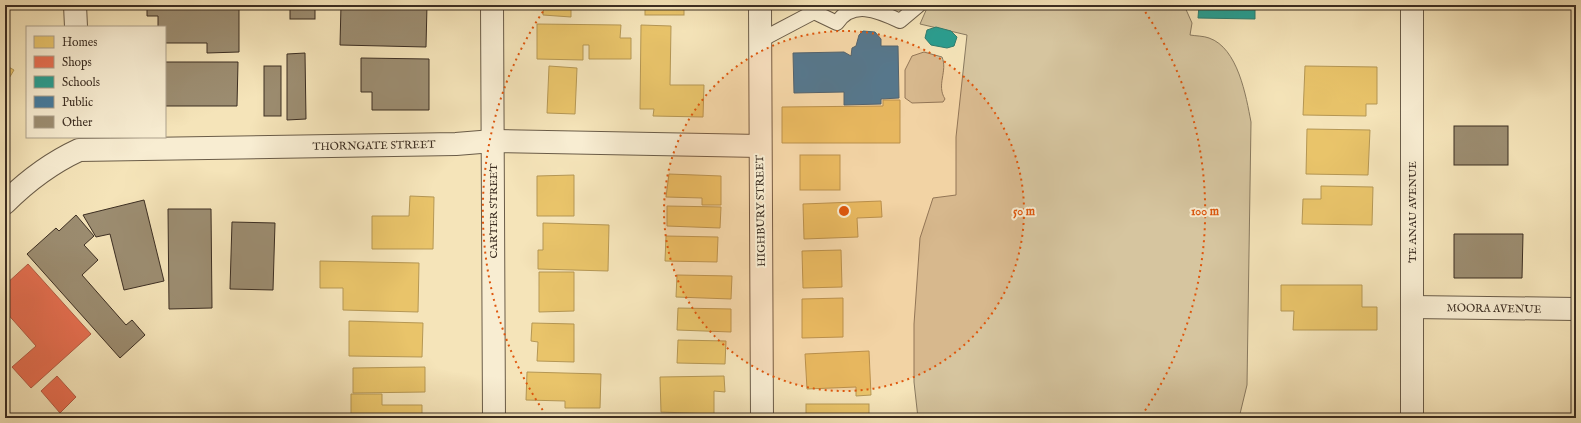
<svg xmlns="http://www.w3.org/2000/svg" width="1581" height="423" font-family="'IM FELL English',serif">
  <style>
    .green { fill: #d6c59f; stroke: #897a60 }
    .homes { fill: #e9c46a; stroke: #b59754 }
    .shops { fill: #e76f51; stroke: #b45c43 }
    .schools { fill: #2a9d8f; stroke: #2f7c6e }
    .public { fill: #457b9d; stroke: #426478 }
    .building { fill: #9c8d71; stroke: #3c2e22 }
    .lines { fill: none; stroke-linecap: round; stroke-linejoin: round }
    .lane-casing { stroke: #6a5c48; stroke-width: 16 }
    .street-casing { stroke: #6a5c48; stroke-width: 24 }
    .lane { stroke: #f8edd2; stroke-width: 14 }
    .street { stroke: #f8edd2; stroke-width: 22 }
    .ring { fill: none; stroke: #df570d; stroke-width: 2; stroke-dasharray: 2 4 }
    .labels { text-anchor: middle; stroke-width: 4; stroke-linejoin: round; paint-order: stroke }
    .street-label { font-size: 11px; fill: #3c2e22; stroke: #f8edd2 }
    .centre { fill: #df570d; stroke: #f8edd2; stroke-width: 2 }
    .ring-label { font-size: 12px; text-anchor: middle; font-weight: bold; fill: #df570d; stroke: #f8edd2; stroke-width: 4; stroke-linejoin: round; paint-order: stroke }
  </style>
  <rect width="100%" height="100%" fill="#f5e4b9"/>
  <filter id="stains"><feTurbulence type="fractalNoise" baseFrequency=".005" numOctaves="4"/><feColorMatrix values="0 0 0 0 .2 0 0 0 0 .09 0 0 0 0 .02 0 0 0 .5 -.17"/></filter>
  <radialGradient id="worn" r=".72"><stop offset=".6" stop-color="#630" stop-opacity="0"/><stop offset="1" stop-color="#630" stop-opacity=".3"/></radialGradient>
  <g class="green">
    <path d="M 931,5 L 1184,5 L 1192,23 L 1190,35 C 1196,36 1204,36 1209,38 C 1238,48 1246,96 1251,122 L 1247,385 L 1239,418 L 918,418 L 914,382 L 914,324 L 920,238 L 933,198 L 956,195 L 956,137 L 967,35 L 920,24 L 927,8 Z"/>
    <path d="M 924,52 L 942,57 C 948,71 936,85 945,99 L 943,102 L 912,103 L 905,98 L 905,70 L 912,56 Z"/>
  </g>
  <g class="homes">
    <path d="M 544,5 L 571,5 L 571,17 L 543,15 Z"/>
    <rect x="645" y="5" width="39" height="10"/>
    <path d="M 537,24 L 621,25 L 620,38 L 631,38 L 631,59 L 589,59 L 589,45 L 583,45 L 583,60 L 537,59 Z"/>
    <path d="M 641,25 L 671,26 L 670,85 L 704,85 L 703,117 L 653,116 L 654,109 L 640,109 Z"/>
    <path d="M 5,65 L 14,70 L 5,85 Z"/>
    <path d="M 549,66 L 577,68 L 575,114 L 547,113 Z"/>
    <path d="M 1305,66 L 1377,67 L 1377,104 L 1366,104 L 1366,116 L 1303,115 Z"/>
    <path d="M 883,100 L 900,100 L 900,143 L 782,143 L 782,107 L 883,106 Z"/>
    <path d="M 1307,129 L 1370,130 L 1368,175 L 1306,174 Z"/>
    <rect x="800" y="155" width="40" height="35"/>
    <path d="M 669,174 L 721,176 L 721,205 L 702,205 L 702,198 L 666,197 Z"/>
    <path d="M 574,175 L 574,216 L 537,216 L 537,176 Z"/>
    <path d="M 1321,186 L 1373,187 L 1372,225 L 1302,224 L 1303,199 L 1321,199 Z"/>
    <path d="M 410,196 L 434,197 L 433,249 L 372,249 L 372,216 L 409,216 Z"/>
    <path d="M 881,201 L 882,217 L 857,218 L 858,237 L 804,239 L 803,204 Z"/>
    <path d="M 667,206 L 721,207 L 720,228 L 667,226 Z"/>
    <path d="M 543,223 L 609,225 L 608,271 L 538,269 L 538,250 L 543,250 Z"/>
    <path d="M 666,236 L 718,237 L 717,262 L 665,261 Z"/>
    <path d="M 841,250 L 842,287 L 803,288 L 802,251 Z"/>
    <path d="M 320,261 L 419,263 L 418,312 L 343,310 L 343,288 L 320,288 Z"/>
    <path d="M 539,272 L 574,272 L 574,311 L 539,312 Z"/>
    <path d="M 677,275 L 732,276 L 731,299 L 676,297 Z"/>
    <path d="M 1281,285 L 1362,285 L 1362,307 L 1377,307 L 1377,330 L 1293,330 L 1294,311 L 1281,311 Z"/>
    <path d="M 843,298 L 843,337 L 802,338 L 802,299 Z"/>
    <path d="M 678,308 L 731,309 L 731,332 L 677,330 Z"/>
    <path d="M 349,321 L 423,323 L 422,357 L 349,356 Z"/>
    <path d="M 532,323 L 574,324 L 574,362 L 537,361 L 538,342 L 531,341 Z"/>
    <path d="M 678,340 L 726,341 L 725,364 L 677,363 Z"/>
    <path d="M 869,351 L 871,395 L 856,396 L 856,387 L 807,389 L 805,354 Z"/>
    <path d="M 425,367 L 425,392 L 353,393 L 353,368 Z"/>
    <path d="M 527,372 L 601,374 L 600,408 L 565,408 L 565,401 L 526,400 Z"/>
    <path d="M 724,376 L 725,392 L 714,391 L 714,414 L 661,412 L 660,377 Z"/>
    <path d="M 351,394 L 382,394 L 382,405 L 422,405 L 422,418 L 351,418 Z"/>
    <rect x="806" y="404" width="63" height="14"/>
  </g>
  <g class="shops">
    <path d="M 28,264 L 91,334 L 31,388 L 12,367 L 36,346 L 5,311 L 5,285 Z"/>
    <path d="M 57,376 L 76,397 L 60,413 L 41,391 Z"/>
  </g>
  <g class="schools">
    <path d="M 1199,5 L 1255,5 L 1255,19 L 1198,18 Z"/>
    <path d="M 936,27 L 951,31 L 957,37 L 954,46 L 947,48 L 931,45 L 925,38 L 927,30 Z"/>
  </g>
  <path class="public" d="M 863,31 L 875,32 L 881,39 L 881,46 L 898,46 L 899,98 L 881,99 L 881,104 L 844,105 L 844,92 L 794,93 L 793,53 L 844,52 L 851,56 L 852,48 L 856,46 L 859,35 Z"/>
  <g class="building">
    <path d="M 147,5 L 239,5 L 239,52 L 207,53 L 207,43 L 165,43 L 165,27 L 158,27 L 158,16 L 147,16 Z"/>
    <rect x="290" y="5" width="25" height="14"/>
    <path d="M 341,5 L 427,5 L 426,47 L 340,45 Z"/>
    <path d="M 305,53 L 306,119 L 287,120 L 287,54 Z"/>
    <path d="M 361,58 L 429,59 L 429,110 L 372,110 L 372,92 L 361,92 Z"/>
    <path d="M 165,62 L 238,62 L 237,106 L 165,106 Z"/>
    <rect x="264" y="66" width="17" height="50"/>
    <rect x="1454" y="126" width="54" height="39"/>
    <path d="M 144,200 L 164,281 L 124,290 L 110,234 L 96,237 L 83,215 Z"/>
    <path d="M 168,209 L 211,209 L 212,308 L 169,309 Z"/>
    <path d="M 76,215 L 94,236 L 84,245 L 98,260 L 82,275 L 126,325 L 132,320 L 145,335 L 120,358 L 27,254 L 56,228 L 59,231 Z"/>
    <path d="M 232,222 L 275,223 L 273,290 L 230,289 Z"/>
    <path d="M 1454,234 L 1523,234 L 1522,278 L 1454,278 Z"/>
  </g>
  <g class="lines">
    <defs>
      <g id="lane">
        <path d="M 814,12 L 837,23 C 852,0 877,10 900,21 L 919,5"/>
        <path d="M 759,41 L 814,12 L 818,5"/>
      </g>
      <g id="street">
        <path d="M 75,5 L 76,27"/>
        <path d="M 492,5 L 494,418"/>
        <path d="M 760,5 L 762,418"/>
        <path d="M 1412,5 L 1412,418"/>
        <path d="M 5,203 C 27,181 51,163 79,150 L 456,144 L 493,141 L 760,146"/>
        <path d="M 1412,307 L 1576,309"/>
      </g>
    </defs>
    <use href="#lane" class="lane-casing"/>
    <use href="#street" class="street-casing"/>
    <use href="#lane" class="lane"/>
    <use href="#street" class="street"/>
  </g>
  <circle cx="844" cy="211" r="180" fill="#df570d" fill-opacity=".12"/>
  <g class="ring">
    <circle cx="844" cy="211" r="180"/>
    <path d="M546 415A361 361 0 0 1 546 7M1142 7A361 361 0 0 1 1142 415"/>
  </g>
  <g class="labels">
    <g class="street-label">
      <text transform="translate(374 145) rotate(-1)" y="4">THORNGATE STREET</text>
      <text transform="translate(493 211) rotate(-90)" y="4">CARTER STREET</text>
      <text transform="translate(760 211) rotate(-91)" y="4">HIGHBURY STREET</text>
      <text transform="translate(1412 212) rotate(-90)" y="4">TE ANAU AVENUE</text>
      <text transform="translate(1494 308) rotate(1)" y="4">MOORA AVENUE</text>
    </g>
  </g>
  <circle cx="844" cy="211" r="6" class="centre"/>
  <g class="ring-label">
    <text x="1024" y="215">50 m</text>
    <text x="1205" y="215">100 m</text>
  </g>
  <rect width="1581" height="423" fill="none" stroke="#f5e4b9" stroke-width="20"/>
  <rect x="6" y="6" width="1569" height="411" fill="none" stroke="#3c2e22" stroke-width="2"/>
  <rect x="10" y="10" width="1561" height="403" fill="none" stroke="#3c2e22"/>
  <rect x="26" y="26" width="140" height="112" fill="#f8edd2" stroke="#ada18c"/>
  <rect x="34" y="36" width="20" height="12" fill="#e9c46a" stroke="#ada18c"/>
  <text x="62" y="46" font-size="12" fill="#3c2e22">Homes</text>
  <rect x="34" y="56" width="20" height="12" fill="#e76f51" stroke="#ada18c"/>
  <text x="62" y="66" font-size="12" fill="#3c2e22">Shops</text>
  <rect x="34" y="76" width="20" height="12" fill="#2a9d8f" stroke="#ada18c"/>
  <text x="62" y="86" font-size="12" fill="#3c2e22">Schools</text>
  <rect x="34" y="96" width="20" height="12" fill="#457b9d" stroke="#ada18c"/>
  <text x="62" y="106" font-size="12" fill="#3c2e22">Public</text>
  <rect x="34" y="116" width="20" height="12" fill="#9c8d71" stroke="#ada18c"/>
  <text x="62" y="126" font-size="12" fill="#3c2e22">Other</text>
  <rect width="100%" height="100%" filter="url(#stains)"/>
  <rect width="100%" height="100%" fill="url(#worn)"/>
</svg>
